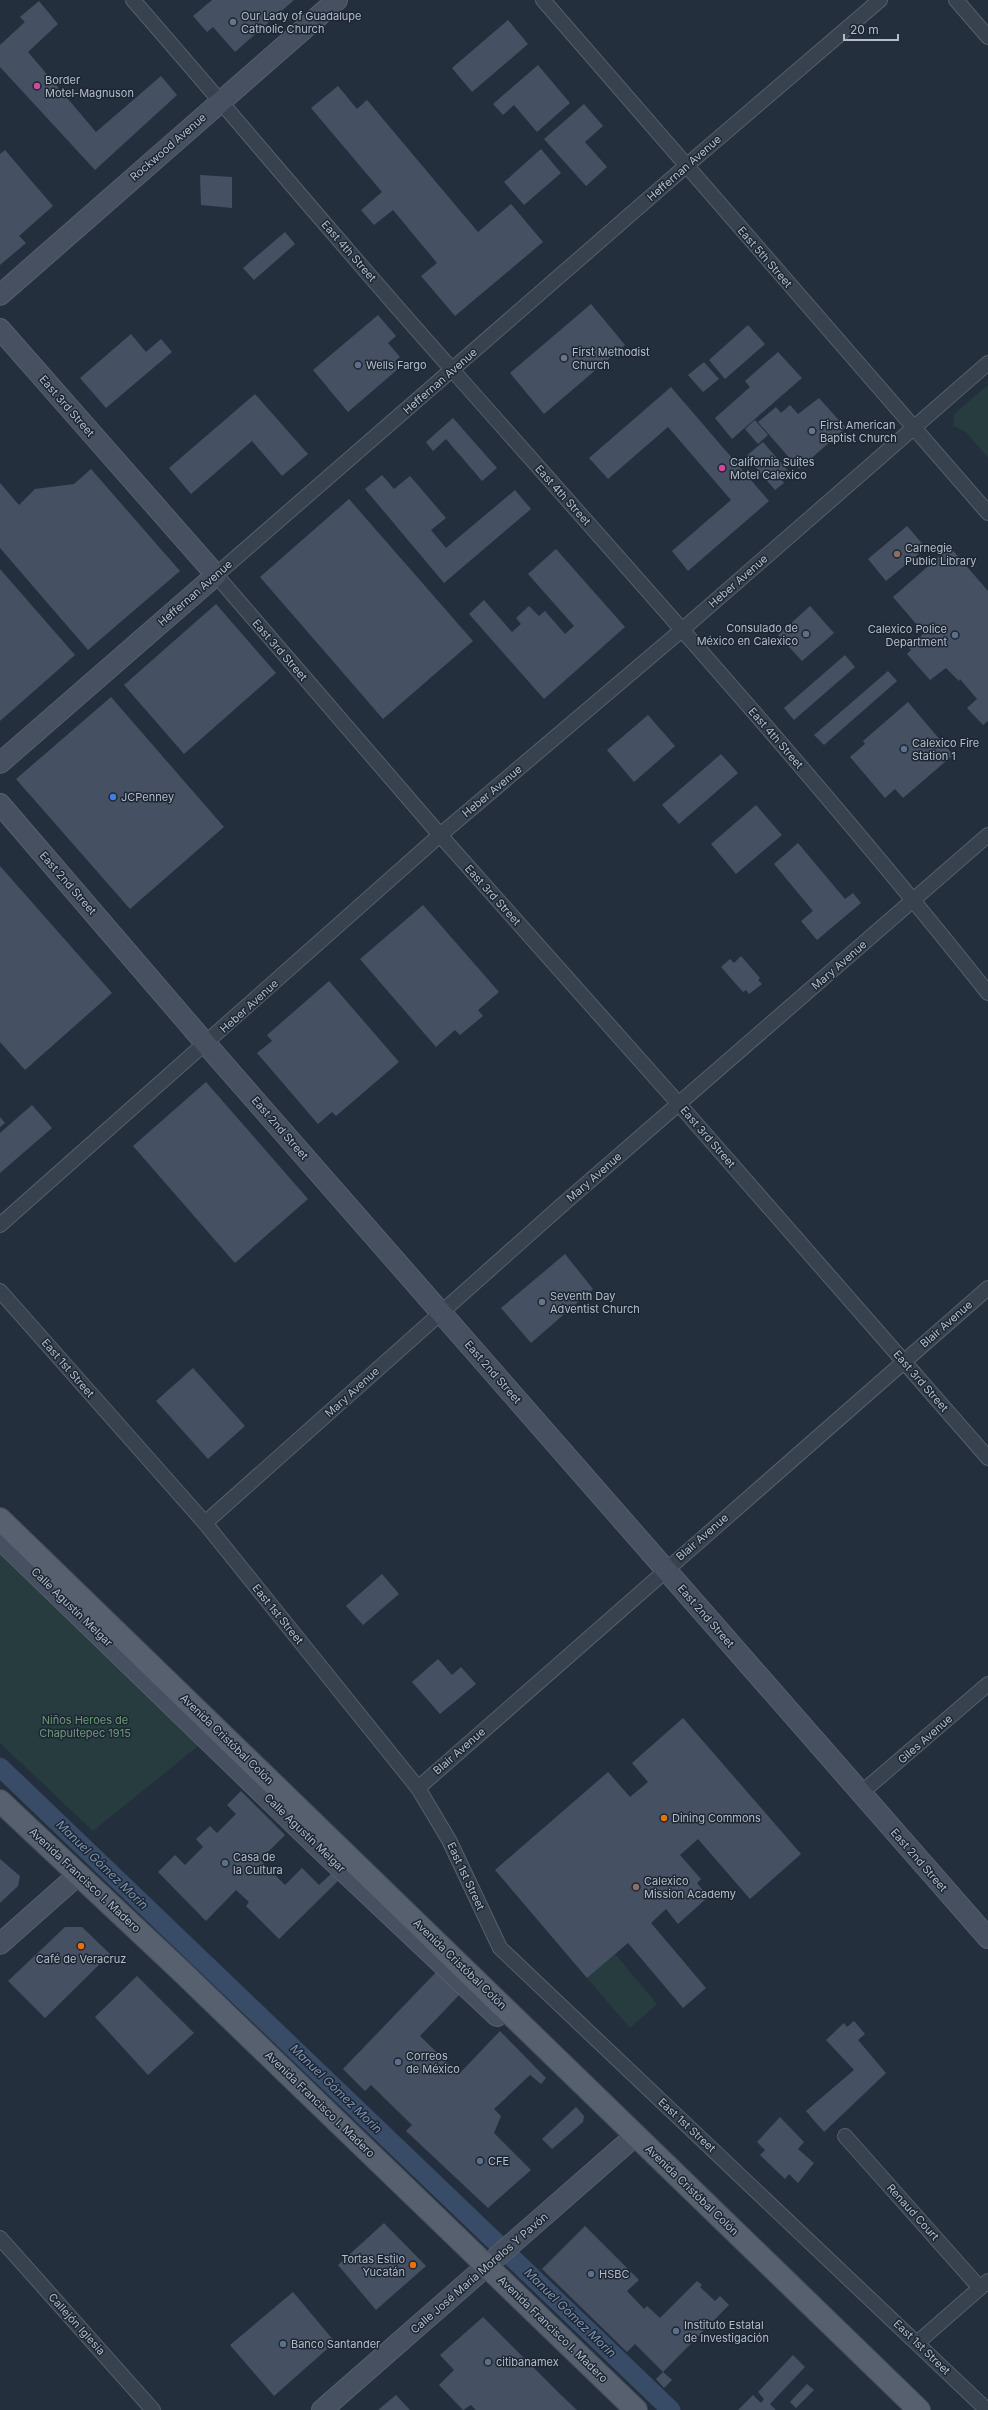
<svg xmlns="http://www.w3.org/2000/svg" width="988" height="2410" font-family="Inter,sans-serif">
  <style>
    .green { fill: #263c3f }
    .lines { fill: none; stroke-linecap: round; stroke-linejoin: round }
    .canal { stroke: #394c67; stroke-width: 19 }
    .building { fill: #455162 }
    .street-casing { stroke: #565f6c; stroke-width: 16 }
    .secondary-casing { stroke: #565f6c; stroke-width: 22 }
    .primary-casing { stroke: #414a57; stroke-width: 24 }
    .street { stroke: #38414e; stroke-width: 14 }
    .secondary { stroke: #465061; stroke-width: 20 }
    .primary { stroke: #56606e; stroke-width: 22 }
    .worship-dot { fill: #6b7280; stroke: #1d2633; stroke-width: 1.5 }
    .hotel-dot { fill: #d1479c; stroke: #1d2633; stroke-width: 1.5 }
    .service-dot { fill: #5c6f8a; stroke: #1d2633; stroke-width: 1.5 }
    .education-dot { fill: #8d6e63; stroke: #1d2633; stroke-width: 1.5 }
    .shop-dot { fill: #3f7fe0; stroke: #1d2633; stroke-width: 1.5 }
    .food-dot { fill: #e8710a; stroke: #1d2633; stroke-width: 1.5 }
    .labels { text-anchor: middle; stroke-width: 3; stroke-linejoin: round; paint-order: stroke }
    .poi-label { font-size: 11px; fill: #b4bcc9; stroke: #1d2633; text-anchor: start }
    .street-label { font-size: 11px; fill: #b4bcc9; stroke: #1d2633 }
    .park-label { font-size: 11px; fill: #6b9a76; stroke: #1d2633 }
    .water-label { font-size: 12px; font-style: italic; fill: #7c92b1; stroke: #1d2633 }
  </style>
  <rect width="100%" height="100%" fill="#242f3e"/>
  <g class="green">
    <path d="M 988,385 L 988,458 L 966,432 L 953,426 L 954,414 Z"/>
    <path d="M 0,1550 L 203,1742 L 93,1831 L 0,1743 Z"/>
    <path d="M 615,1954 L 657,2004 L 630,2028 L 587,1978 Z"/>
  </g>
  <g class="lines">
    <path class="canal" d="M 0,1767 L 671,2410"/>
  </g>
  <g class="building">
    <path d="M 212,0 L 294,0 L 235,52 L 213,27 L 207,32 L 193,16 Z"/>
    <path d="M 39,1 L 58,24 L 28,52 L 96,132 L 161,76 L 177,95 L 95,170 L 0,67 L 0,45 L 25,22 L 20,17 Z"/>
    <path d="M 508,20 L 528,44 L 472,92 L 452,68 Z"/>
    <path d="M 538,65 L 570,103 L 537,132 L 514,105 L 503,115 L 493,104 Z"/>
    <path d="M 338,86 L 357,109 L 367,100 L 478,232 L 511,204 L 543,242 L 455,316 L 421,276 L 437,263 L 393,210 L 374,225 L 361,210 L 382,192 L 311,108 Z"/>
    <path d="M 584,104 L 603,126 L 585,142 L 607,167 L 586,186 L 544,139 Z"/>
    <path d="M 541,149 L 561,173 L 524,205 L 504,182 Z"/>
    <path d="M 5,150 L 53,206 L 19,236 L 26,243 L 0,265 L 0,154 Z"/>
    <path d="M 200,175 L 232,177 L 232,208 L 201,205 Z"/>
    <path d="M 285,232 L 295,244 L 254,280 L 243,268 Z"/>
    <path d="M 591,304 L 625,345 L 544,414 L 510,373 Z"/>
    <path d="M 378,315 L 396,336 L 388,343 L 400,357 L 395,361 L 398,369 L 348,412 L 313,370 Z"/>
    <path d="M 748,325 L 765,344 L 725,379 L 709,360 Z"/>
    <path d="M 131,334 L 146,352 L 161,339 L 172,352 L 106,408 L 80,378 Z"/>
    <path d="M 778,352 L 802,378 L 732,439 L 715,418 L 750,387 L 745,381 Z"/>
    <path d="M 704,362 L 719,379 L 703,392 L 688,375 Z"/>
    <path d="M 671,387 L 769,501 L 688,571 L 672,551 L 731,500 L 668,427 L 608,479 L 589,458 Z"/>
    <path d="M 255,394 L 308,454 L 282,476 L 252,441 L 191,494 L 169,468 Z"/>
    <path d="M 819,398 L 846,428 L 799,469 L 758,422 L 776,407 L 781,413 L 790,405 L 798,414 Z"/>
    <path d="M 453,418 L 497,468 L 482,481 L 446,439 L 433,451 L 426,442 Z"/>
    <path d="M 755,420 L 768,435 L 758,444 L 745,429 Z"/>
    <path d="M 763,442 L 790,473 L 782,480 L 784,483 L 775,490 L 746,456 Z"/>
    <path d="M 91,469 L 180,571 L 88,650 L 0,548 L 0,483 L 19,505 L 35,489 L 74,484 Z"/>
    <path d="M 382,475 L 394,489 L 410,476 L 446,518 L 431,530 L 446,548 L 515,490 L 531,509 L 444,583 L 365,489 Z"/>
    <path d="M 349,499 L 473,641 L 383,719 L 260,577 Z"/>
    <path d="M 907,526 L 926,548 L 886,581 L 868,559 Z"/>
    <path d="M 950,547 L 988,591 L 988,721 L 983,725 L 967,708 L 977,699 L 960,679 L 959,681 L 946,668 L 930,680 L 907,654 L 911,650 L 909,648 L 924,633 L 893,597 Z"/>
    <path d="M 556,549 L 625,627 L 544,699 L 469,614 L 484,600 L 512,632 L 521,624 L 516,618 L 529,606 L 539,616 L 545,611 L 565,634 L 574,626 L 528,574 Z"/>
    <path d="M 0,569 L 75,655 L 0,721 Z"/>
    <path d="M 216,604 L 276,673 L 184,754 L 124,685 Z"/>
    <path d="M 810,606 L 834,633 L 802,661 L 778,635 Z"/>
    <path d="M 845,655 L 855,667 L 794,720 L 784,708 Z"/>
    <path d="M 888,671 L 897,681 L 824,745 L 814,735 Z"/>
    <path d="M 111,697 L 224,827 L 130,909 L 16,779 Z"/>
    <path d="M 908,702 L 953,755 L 903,798 L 895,789 L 885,798 L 850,757 L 865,744 L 863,741 Z"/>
    <path d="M 648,715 L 675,746 L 634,782 L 607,750 Z"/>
    <path d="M 721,754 L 738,773 L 679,824 L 662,805 Z"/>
    <path d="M 756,805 L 782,835 L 736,874 L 711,844 Z"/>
    <path d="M 798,843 L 845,899 L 853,893 L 861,903 L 817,940 L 801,921 L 813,911 L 774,864 Z"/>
    <path d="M 0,866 L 112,993 L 25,1070 L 0,1042 Z"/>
    <path d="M 423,905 L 499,992 L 478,1010 L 483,1016 L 460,1035 L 455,1030 L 436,1047 L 360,959 Z"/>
    <path d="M 741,956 L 760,978 L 758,980 L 762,984 L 749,994 L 746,990 L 743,992 L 721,967 L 730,959 L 734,963 Z"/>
    <path d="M 329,981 L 399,1062 L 336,1116 L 332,1112 L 318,1124 L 257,1053 L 272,1041 L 267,1035 Z"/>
    <path d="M 206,1082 L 308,1199 L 235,1263 L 133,1146 Z"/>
    <path d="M 32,1105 L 52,1128 L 0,1173 L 0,1133 Z"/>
    <path d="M 0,1117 L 5,1123 L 0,1127 Z"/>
    <path d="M 565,1254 L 593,1289 L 531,1343 L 501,1308 Z"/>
    <path d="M 193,1368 L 245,1426 L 208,1459 L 156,1401 Z"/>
    <path d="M 382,1574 L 399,1594 L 363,1625 L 346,1606 Z"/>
    <path d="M 438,1659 L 452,1675 L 461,1667 L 476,1684 L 440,1714 L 412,1682 Z"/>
    <path d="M 683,1718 L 801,1854 L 750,1899 L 698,1839 L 680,1855 L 701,1879 L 697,1883 L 708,1897 L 678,1924 L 666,1909 L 651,1923 L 706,1988 L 683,2008 L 628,1943 L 587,1978 L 495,1870 L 608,1772 L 630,1797 L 648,1782 L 632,1763 Z"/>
    <path d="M 241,1791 L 285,1835 L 260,1860 L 285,1885 L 302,1868 L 319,1885 L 331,1874 L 338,1881 L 279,1939 L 246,1906 L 249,1902 L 236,1890 L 206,1921 L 158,1872 L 175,1855 L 185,1865 L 203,1847 L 196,1839 L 210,1826 L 217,1833 L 236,1814 L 227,1805 Z"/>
    <path d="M 0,1859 L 20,1876 L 18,1886 L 0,1903 Z"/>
    <path d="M 65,1927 L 82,1927 L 110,1954 L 45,2018 L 8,1981 Z"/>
    <path d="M 439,1969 L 462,1992 L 420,2036 L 459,2074 L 500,2031 L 546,2078 L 541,2084 L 530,2075 L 494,2109 L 501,2116 L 494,2133 L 531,2170 L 488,2208 L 406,2131 L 412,2125 L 371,2085 L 365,2091 L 343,2069 Z"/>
    <path d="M 137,1976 L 194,2033 L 148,2075 L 95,2017 Z"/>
    <path d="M 854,2021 L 865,2034 L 858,2040 L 886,2073 L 824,2132 L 806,2111 L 854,2070 L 826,2040 L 844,2023 L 847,2027 Z"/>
    <path d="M 576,2107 L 584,2116 L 583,2122 L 552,2149 L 542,2139 Z"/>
    <path d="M 780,2117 L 804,2142 L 798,2149 L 814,2163 L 798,2183 L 789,2174 L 785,2179 L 760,2155 L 765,2150 L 757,2142 Z"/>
    <path d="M 384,2223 L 426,2266 L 376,2310 L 338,2265 Z"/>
    <path d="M 585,2226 L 639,2280 L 627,2291 L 644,2309 L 647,2306 L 660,2318 L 697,2281 L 702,2285 L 700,2287 L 715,2301 L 720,2296 L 729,2305 L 663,2372 L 672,2380 L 664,2388 L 656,2379 L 663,2372 L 635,2344 L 627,2352 L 542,2269 Z"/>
    <path d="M 293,2292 L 335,2342 L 274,2396 L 230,2345 Z"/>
    <path d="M 483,2317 L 561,2395 L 577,2410 L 476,2410 L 471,2405 L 463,2410 L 439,2385 L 454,2370 L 440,2355 Z"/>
    <path d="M 793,2355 L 805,2367 L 770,2404 L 776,2410 L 738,2410 L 753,2395 L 761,2403 L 764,2399 L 758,2392 Z"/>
    <path d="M 807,2384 L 814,2390 L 796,2408 L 790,2402 Z"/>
    <path d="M 396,2395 L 410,2410 L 378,2410 Z"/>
  </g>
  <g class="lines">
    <defs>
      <g id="street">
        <path d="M 133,0 C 241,124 346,251 456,374 C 636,578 819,780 988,993"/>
        <path d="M 543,0 L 988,513"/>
        <path d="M 880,0 L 686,166 L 216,575 L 440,835 L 678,1103 L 988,1458"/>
        <path d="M 956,0 L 988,37"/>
        <path d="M 0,1225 L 440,835 L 683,629 L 988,363"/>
        <path d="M 0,1291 L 205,1523 L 418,1788 L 449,1840 L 500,1948 L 987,2410"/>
        <path d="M 205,1523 L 562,1205 L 988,835"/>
        <path d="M 418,1788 L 988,1288"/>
        <path d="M 861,1793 L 988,1684"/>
        <path d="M 845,2136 L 980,2288"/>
        <path d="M 0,2238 L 153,2410"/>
        <path d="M 917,2343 L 988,2281"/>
      </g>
      <g id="secondary">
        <path d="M 0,295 L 337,0"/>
        <path d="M 0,329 L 216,575 L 0,763"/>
        <path d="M 0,804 L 206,1044 L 988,1938"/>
        <path d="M 0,1539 L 318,1847 L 497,2016"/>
        <path d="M 0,1944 L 79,1874"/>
        <path d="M 322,2410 L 636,2135"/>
      </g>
      <g id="primary">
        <path d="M 0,1519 L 919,2410"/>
        <path d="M 0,1801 L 179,1969 L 636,2410"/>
      </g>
    </defs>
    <use href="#street" class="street-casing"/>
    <use href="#secondary" class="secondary-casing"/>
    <use href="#primary" class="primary-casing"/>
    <use href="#street" class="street"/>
    <use href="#secondary" class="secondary"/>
    <use href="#primary" class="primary"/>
  </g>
  <g class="worship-dot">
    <circle cx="233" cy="22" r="4"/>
    <circle cx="564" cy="358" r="4"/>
    <circle cx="812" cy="431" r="4"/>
    <circle cx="542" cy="1302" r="4"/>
  </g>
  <g class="hotel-dot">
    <circle cx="37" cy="86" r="4"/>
    <circle cx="722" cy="468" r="4"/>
  </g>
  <g class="service-dot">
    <circle cx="358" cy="365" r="4"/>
    <circle cx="806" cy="634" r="4"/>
    <circle cx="955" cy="635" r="4"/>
    <circle cx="904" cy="749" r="4"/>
    <circle cx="225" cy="1863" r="4"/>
    <circle cx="398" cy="2062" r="4"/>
    <circle cx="480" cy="2161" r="4"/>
    <circle cx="591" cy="2274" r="4"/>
    <circle cx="676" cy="2331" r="4"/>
    <circle cx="283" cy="2344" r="4"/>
    <circle cx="488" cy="2362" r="4"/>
  </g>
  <g class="education-dot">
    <circle cx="897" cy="554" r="4"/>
    <circle cx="636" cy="1887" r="4"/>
  </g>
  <circle class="shop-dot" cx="113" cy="797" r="4"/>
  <g class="food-dot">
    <circle cx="664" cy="1818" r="4"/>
    <circle cx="81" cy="1946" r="4"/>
    <circle cx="413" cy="2265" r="4"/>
  </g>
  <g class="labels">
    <g class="poi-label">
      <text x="241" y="20">Our Lady of Guadalupe<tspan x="241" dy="13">Catholic Church</tspan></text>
      <text x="45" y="84">Border<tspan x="45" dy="13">Motel-Magnuson</tspan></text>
      <text x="572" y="356">First Methodist<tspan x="572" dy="13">Church</tspan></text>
      <text x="366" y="369">Wells Fargo</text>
      <text x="820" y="429">First American<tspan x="820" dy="13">Baptist Church</tspan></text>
      <text x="730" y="466">California Suites<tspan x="730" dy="13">Motel Calexico</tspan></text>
      <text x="905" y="552">Carnegie<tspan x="905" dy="13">Public Library</tspan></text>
      <text x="798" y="632" text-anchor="end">Consulado de<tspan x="798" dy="13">México en Calexico</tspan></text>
      <text x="947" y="633" text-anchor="end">Calexico Police<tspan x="947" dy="13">Department</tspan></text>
      <text x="912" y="747">Calexico Fire<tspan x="912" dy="13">Station 1</tspan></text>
      <text x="121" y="801">JCPenney</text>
      <text x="550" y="1300">Seventh Day<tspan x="550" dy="13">Adventist Church</tspan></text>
      <text x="672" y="1822">Dining Commons</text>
      <text x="233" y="1861">Casa de<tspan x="233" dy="13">la Cultura</tspan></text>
      <text x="644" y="1885">Calexico<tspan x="644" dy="13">Mission Academy</tspan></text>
      <text x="81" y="1963" text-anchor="middle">Café de Veracruz</text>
      <text x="406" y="2060">Correos<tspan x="406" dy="13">de México</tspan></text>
      <text x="488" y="2165">CFE</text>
      <text x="405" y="2263" text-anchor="end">Tortas Estilo<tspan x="405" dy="13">Yucatán</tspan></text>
      <text x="599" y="2278">HSBC</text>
      <text x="684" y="2329">Instituto Estatal<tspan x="684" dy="13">de Investigación</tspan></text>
      <text x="291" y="2348">Banco Santander</text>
      <text x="496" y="2366">citibanamex</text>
    </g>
    <g class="street-label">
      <text transform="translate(168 147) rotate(-41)" y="4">Rockwood Avenue</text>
      <text transform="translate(684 168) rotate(-41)" y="4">Heffernan Avenue</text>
      <text transform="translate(349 251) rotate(49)" y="4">East 4th Street</text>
      <text transform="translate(765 257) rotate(49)" y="4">East 5th Street</text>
      <text transform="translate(440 381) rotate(-41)" y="4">Heffernan Avenue</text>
      <text transform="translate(67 406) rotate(49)" y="4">East 3rd Street</text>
      <text transform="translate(563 495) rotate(48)" y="4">East 4th Street</text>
      <text transform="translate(738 581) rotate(-41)" y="4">Heber Avenue</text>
      <text transform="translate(195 593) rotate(-41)" y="4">Heffernan Avenue</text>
      <text transform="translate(280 650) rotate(49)" y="4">East 3rd Street</text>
      <text transform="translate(776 738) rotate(49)" y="4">East 4th Street</text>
      <text transform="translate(492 791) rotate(-40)" y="4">Heber Avenue</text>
      <text transform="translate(68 883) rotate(49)" y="4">East 2nd Street</text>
      <text transform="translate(493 895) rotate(48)" y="4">East 3rd Street</text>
      <text transform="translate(839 965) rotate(-41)" y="4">Mary Avenue</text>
      <text transform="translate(249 1006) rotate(-42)" y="4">Heber Avenue</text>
      <text transform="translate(280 1128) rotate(49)" y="4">East 2nd Street</text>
      <text transform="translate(708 1137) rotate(49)" y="4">East 3rd Street</text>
      <text transform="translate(594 1177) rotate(-41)" y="4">Mary Avenue</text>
      <text transform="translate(946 1324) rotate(-41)" y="4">Blair Avenue</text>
      <text transform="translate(68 1368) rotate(49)" y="4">East 1st Street</text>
      <text transform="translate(493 1372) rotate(49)" y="4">East 2nd Street</text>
      <text transform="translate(921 1381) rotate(49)" y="4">East 3rd Street</text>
      <text transform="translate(352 1392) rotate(-42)" y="4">Mary Avenue</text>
      <text transform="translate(702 1537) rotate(-41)" y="4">Blair Avenue</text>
      <text transform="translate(72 1607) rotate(44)" y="4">Calle Agustín Melgar</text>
      <text transform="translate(278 1614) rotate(51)" y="4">East 1st Street</text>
      <text transform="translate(706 1616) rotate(49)" y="4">East 2nd Street</text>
      <text transform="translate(227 1739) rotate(44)" y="4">Avenida Cristóbal Colón</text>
      <text transform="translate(925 1739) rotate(-41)" y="4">Giles Avenue</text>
      <text transform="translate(459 1751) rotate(-41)" y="4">Blair Avenue</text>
      <text transform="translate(305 1833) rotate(44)" y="4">Calle Agustín Melgar</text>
      <text transform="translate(919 1860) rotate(49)" y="4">East 2nd Street</text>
      <text transform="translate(466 1876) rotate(65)" y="4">East 1st Street</text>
      <text transform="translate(85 1880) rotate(43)" y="4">Avenida Francisco I. Madero</text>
      <text transform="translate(460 1964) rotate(44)" y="4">Avenida Cristóbal Colón</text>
      <text transform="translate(320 2104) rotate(44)" y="4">Avenida Francisco I. Madero</text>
      <text transform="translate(687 2125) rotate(43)" y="4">East 1st Street</text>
      <text transform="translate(692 2190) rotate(44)" y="4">Avenida Cristóbal Colón</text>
      <text transform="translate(913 2212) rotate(48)" y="4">Renaud Court</text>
      <text transform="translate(479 2273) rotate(-41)" y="4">Calle José María Morelos Y Pavón</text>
      <text transform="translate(77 2324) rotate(48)" y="4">Callejón Iglesia</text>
      <text transform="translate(553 2329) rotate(44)" y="4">Avenida Francisco I. Madero</text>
      <text transform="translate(922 2347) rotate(44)" y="4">East 1st Street</text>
    </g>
    <g class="park-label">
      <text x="85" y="1724">Niños Heroes de<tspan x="85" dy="13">Chapultepec 1915</tspan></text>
    </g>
    <g class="water-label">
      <text transform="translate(102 1865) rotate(44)" y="4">Manuel Gómez Morin</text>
      <text transform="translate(336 2089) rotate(44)" y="4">Manuel Gómez Morin</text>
      <text transform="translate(570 2313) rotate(44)" y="4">Manuel Gómez Morin</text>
    </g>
  </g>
  <path d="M844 34v6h54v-6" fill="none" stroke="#b4bcc9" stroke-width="2"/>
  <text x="850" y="34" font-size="12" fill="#b4bcc9" stroke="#1d2633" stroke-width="3" paint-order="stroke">20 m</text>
</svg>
